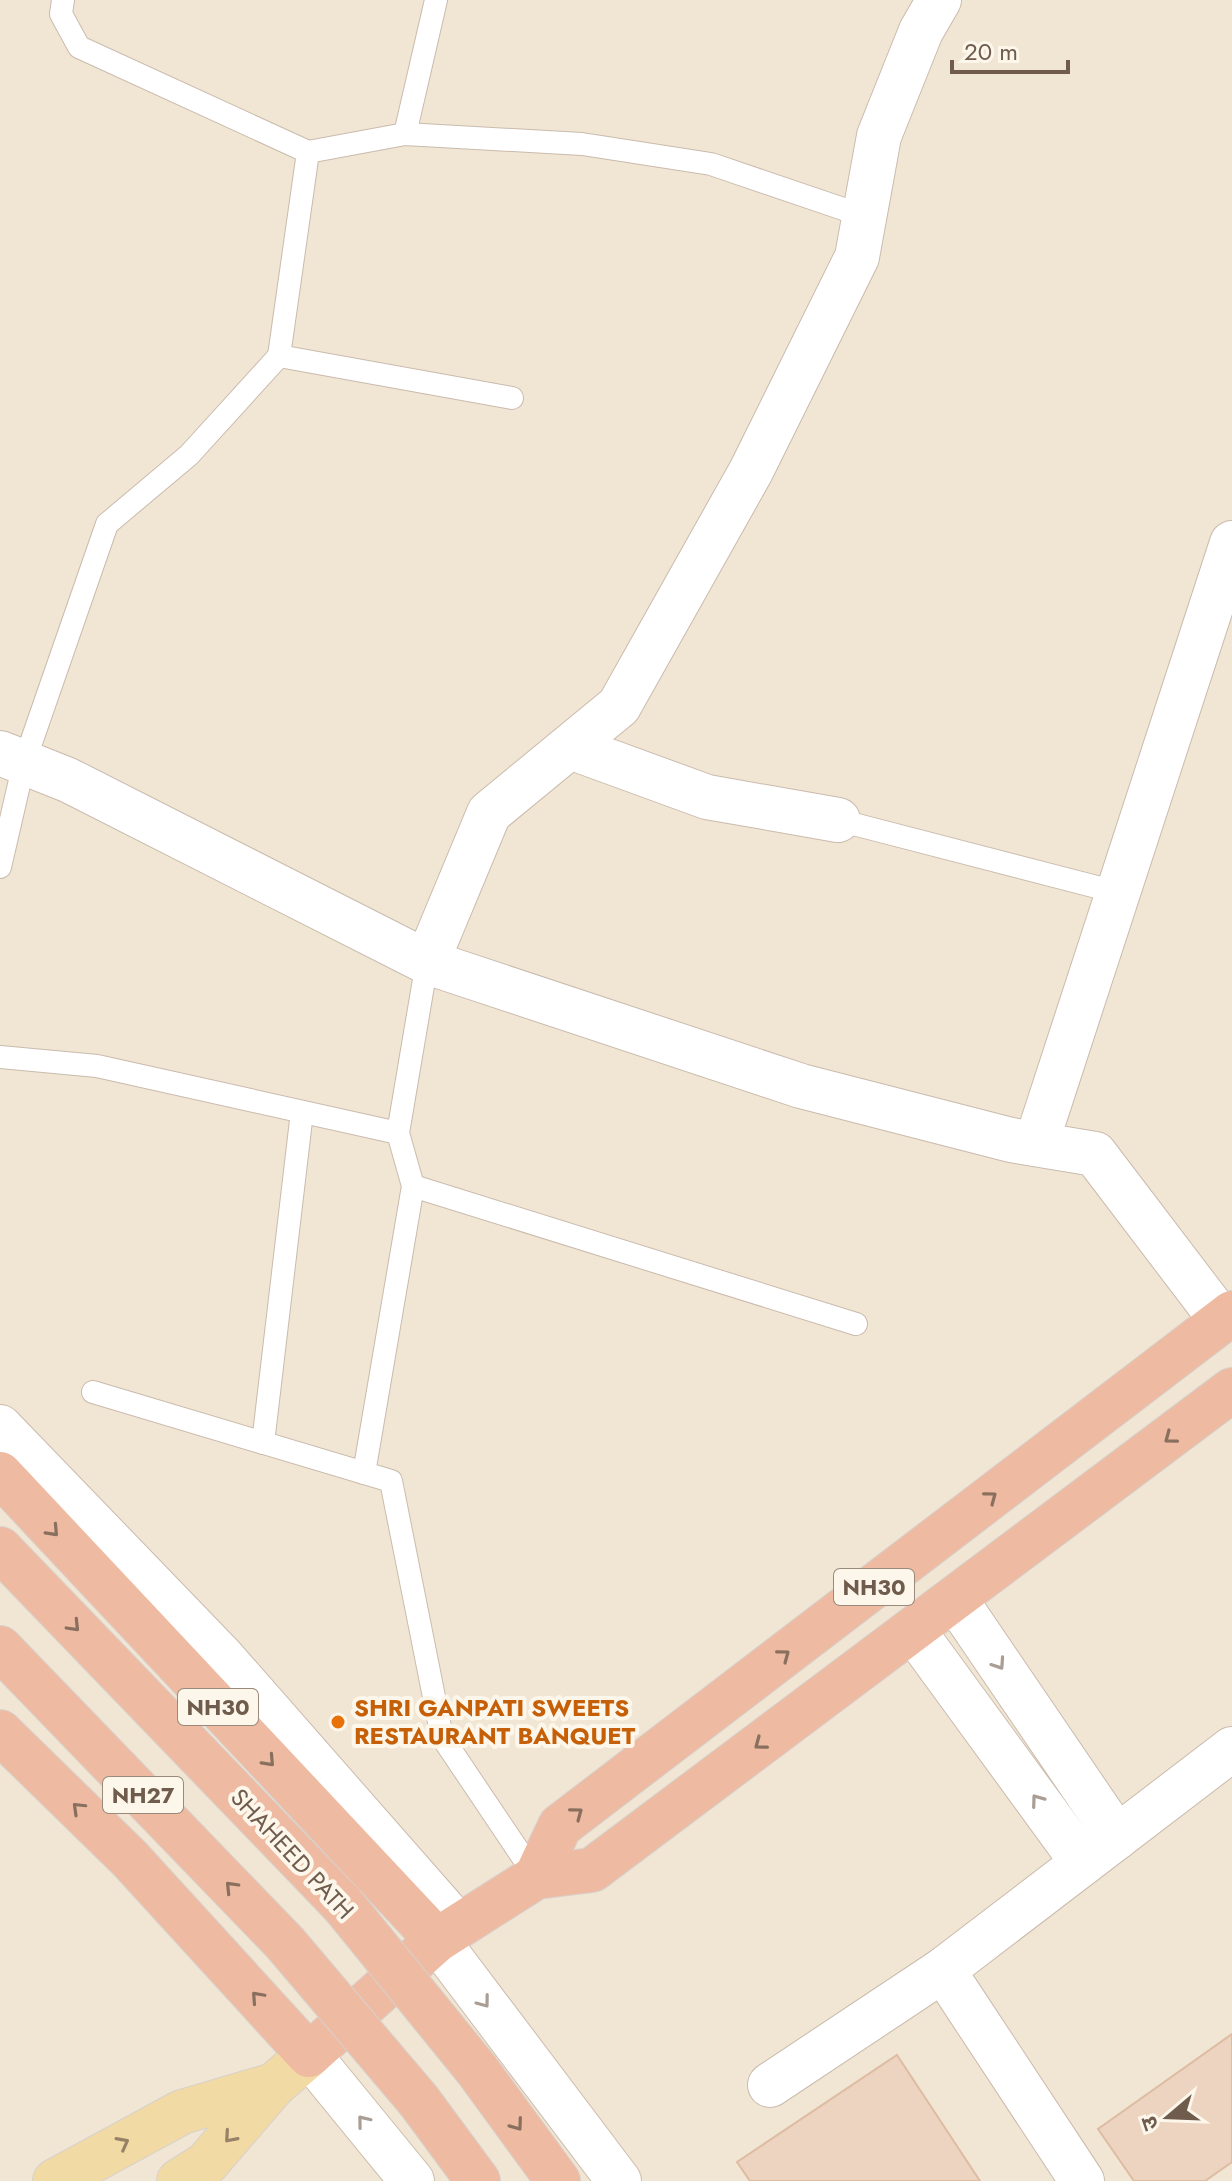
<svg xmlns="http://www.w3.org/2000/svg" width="1232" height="2181" font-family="Jost,'Noto Sans Devanagari',sans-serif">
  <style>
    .residential { fill: #f1e5d4 }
    .building { fill: #edd4c0; stroke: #ddbca2; stroke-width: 2 }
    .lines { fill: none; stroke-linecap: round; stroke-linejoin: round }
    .lane-casing { stroke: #cabbad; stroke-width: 24 }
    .street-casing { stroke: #cabbad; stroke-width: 46 }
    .secondary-casing { stroke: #cdbcab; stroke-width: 46 }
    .primary-casing { stroke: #d7d1cd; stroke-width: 46 }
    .highway-casing { stroke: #d7d1cd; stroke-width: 46 }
    .lane { stroke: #fff; stroke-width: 22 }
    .street { stroke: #fff; stroke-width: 44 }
    .secondary { stroke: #fff; stroke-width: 44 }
    .primary { stroke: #f2daa4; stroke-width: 44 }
    .highway { stroke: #eebba2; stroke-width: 44 }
    .highway-bridge-casing { stroke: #d7d1cd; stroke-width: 46; stroke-linecap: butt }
    .highway-bridge { stroke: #eebba2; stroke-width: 44 }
    .oneway { stroke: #896f5e }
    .oneway2 { stroke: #a99d94 }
    .oneway3 { stroke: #978267 }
    .food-dot { fill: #e8710a; stroke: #fdf7eb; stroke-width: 3 }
    .labels { text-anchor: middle; stroke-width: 8; stroke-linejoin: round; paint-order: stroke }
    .shield { fill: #fdf7eb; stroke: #9a8a7c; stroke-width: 2 }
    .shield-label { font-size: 22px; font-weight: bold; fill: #705c4d }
    .food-label { font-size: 24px; font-weight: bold; fill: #c56008; stroke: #fdf7eb; text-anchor: start }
    .street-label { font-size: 24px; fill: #705c4d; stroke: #fdf7eb }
  </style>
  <rect width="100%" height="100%" fill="#faf3e5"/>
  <rect class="residential" x="0" y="0" width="1232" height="2181"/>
  <g class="building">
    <path d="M 1232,2034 L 1232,2162 L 1205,2181 L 1134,2181 L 1098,2129 Z"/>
    <path d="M 897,2055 L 980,2181 L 750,2181 L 737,2162 Z"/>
  </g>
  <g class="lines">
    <defs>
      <g id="lane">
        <path d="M 63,0 L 61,14 L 79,47 L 308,152 L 279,356"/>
        <path d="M 405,134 L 436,0"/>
        <path d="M 308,152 L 405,134 L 582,144 L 711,164 L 864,216"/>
        <path d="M 838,820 L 1120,893"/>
        <path d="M 0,867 L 24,763 L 107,524 L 189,455 L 279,356 L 512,398"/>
        <path d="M 0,1057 L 97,1066 L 398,1133"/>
        <path d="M 413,1186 L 856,1324"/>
        <path d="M 93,1392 L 391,1481 L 442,1737 L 536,1877"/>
        <path d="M 263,1443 L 302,1112"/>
        <path d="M 364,1473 L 413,1186 L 398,1133 L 427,962"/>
      </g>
      <g id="street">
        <path d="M 570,747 L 707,797 L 838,820"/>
        <path d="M 0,753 L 68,780 L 427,962 L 801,1086 L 1011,1140 L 1095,1154 L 1222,1321"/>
        <path d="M 427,962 L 489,813 L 619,706 L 751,471 L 857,257 L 879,136 L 921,31 L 939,0"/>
        <path d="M 1036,1144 L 1232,543"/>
        <path d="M 0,1427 L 222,1657 L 458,1926"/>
        <path d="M 955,1599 L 1117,1837"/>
        <path d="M 913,1630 L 1083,1863"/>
        <path d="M 943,1970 L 1082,2181"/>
        <path d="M 770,2085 L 943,1970 L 1232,1749"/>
      </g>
      <g id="secondary">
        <path d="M 437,1940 L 619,2181"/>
        <path d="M 309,2055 L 412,2181"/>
      </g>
      <g id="primary">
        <path d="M 55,2181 L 182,2112 L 274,2085 L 309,2055"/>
        <path d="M 179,2181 L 206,2164 L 274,2085"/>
      </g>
      <g id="highway">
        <path d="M 0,1474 L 437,1940"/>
        <path d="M 0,1549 L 343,1905"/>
        <path d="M 0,1648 L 285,1943"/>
        <path d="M 0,1732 L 130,1859 L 309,2055 L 437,1940 L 536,1877 L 592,1870 L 1232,1390"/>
        <path d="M 536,1877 L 560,1826 L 1232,1313"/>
        <path d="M 477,2070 L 558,2181"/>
        <path d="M 419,2101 L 478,2181"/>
      </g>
    </defs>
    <use href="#lane" class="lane-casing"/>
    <use href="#street" class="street-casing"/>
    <use href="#secondary" class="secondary-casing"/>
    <use href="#primary" class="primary-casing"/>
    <use href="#highway" class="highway-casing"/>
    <use href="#lane" class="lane"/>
    <use href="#street" class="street"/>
    <use href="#secondary" class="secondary"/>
    <use href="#primary" class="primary"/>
    <use href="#highway" class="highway"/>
    <defs>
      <g id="highway-bridge">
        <path d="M 343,1905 L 477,2070"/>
        <path d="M 285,1943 L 419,2101"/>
      </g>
    </defs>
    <use href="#highway-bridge" class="highway-bridge-casing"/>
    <use href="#highway-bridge" class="highway-bridge"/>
  </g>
  <defs><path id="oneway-chevron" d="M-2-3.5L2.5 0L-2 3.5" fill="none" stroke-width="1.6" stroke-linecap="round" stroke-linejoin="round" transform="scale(2)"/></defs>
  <g class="oneway">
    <use href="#oneway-chevron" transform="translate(1170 1438) rotate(143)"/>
    <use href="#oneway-chevron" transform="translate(991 1497) rotate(-37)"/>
    <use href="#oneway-chevron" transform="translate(53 1531) rotate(47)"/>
    <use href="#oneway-chevron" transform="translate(74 1626) rotate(46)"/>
    <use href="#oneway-chevron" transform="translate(784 1655) rotate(-37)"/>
    <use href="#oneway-chevron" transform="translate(760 1744) rotate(143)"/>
    <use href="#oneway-chevron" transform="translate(269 1761) rotate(47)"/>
    <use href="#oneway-chevron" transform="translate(78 1808) rotate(-136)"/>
    <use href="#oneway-chevron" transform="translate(577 1813) rotate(-37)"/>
    <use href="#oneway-chevron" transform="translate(231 1887) rotate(-134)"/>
    <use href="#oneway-chevron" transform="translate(257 1997) rotate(-132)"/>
    <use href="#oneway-chevron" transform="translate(517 2125) rotate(54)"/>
  </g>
  <g class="oneway2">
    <use href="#oneway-chevron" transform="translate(999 1664) rotate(56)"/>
    <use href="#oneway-chevron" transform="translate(1037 1800) rotate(-126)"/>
    <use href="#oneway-chevron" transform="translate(484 2002) rotate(53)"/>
    <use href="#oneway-chevron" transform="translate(363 2121) rotate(-129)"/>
  </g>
  <g class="oneway3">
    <use href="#oneway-chevron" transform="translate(230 2137) rotate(131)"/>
    <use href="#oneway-chevron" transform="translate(123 2143) rotate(-28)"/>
  </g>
  <circle class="food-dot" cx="338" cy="1722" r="8"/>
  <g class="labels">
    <g class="shield">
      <rect x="834" y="1569" width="80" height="36" rx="6"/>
      <rect x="178" y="1689" width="80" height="36" rx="6"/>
      <rect x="103" y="1777" width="80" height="36" rx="6"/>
    </g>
    <g class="shield-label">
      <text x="874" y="1595">NH30</text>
      <text x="218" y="1715">NH30</text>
      <text x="143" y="1803">NH27</text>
    </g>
    <g class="food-label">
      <text x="354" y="1716">SHRI GANPATI SWEETS<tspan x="354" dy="28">RESTAURANT BANQUET</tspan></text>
    </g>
    <g class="street-label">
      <text transform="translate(292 1854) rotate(47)" y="8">SHAHEED PATH</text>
    </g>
  </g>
  <g transform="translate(1168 2117) rotate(251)" stroke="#fdf7eb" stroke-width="6" paint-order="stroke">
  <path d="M0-6L14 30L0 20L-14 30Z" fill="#705c4d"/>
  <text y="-12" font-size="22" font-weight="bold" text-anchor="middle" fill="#705c4d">उ</text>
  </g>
  <path d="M952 60v12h116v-12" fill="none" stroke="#705c4d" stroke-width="4"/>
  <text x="964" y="60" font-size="24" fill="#705c4d" stroke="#fdf7eb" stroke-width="6" paint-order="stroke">20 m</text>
</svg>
